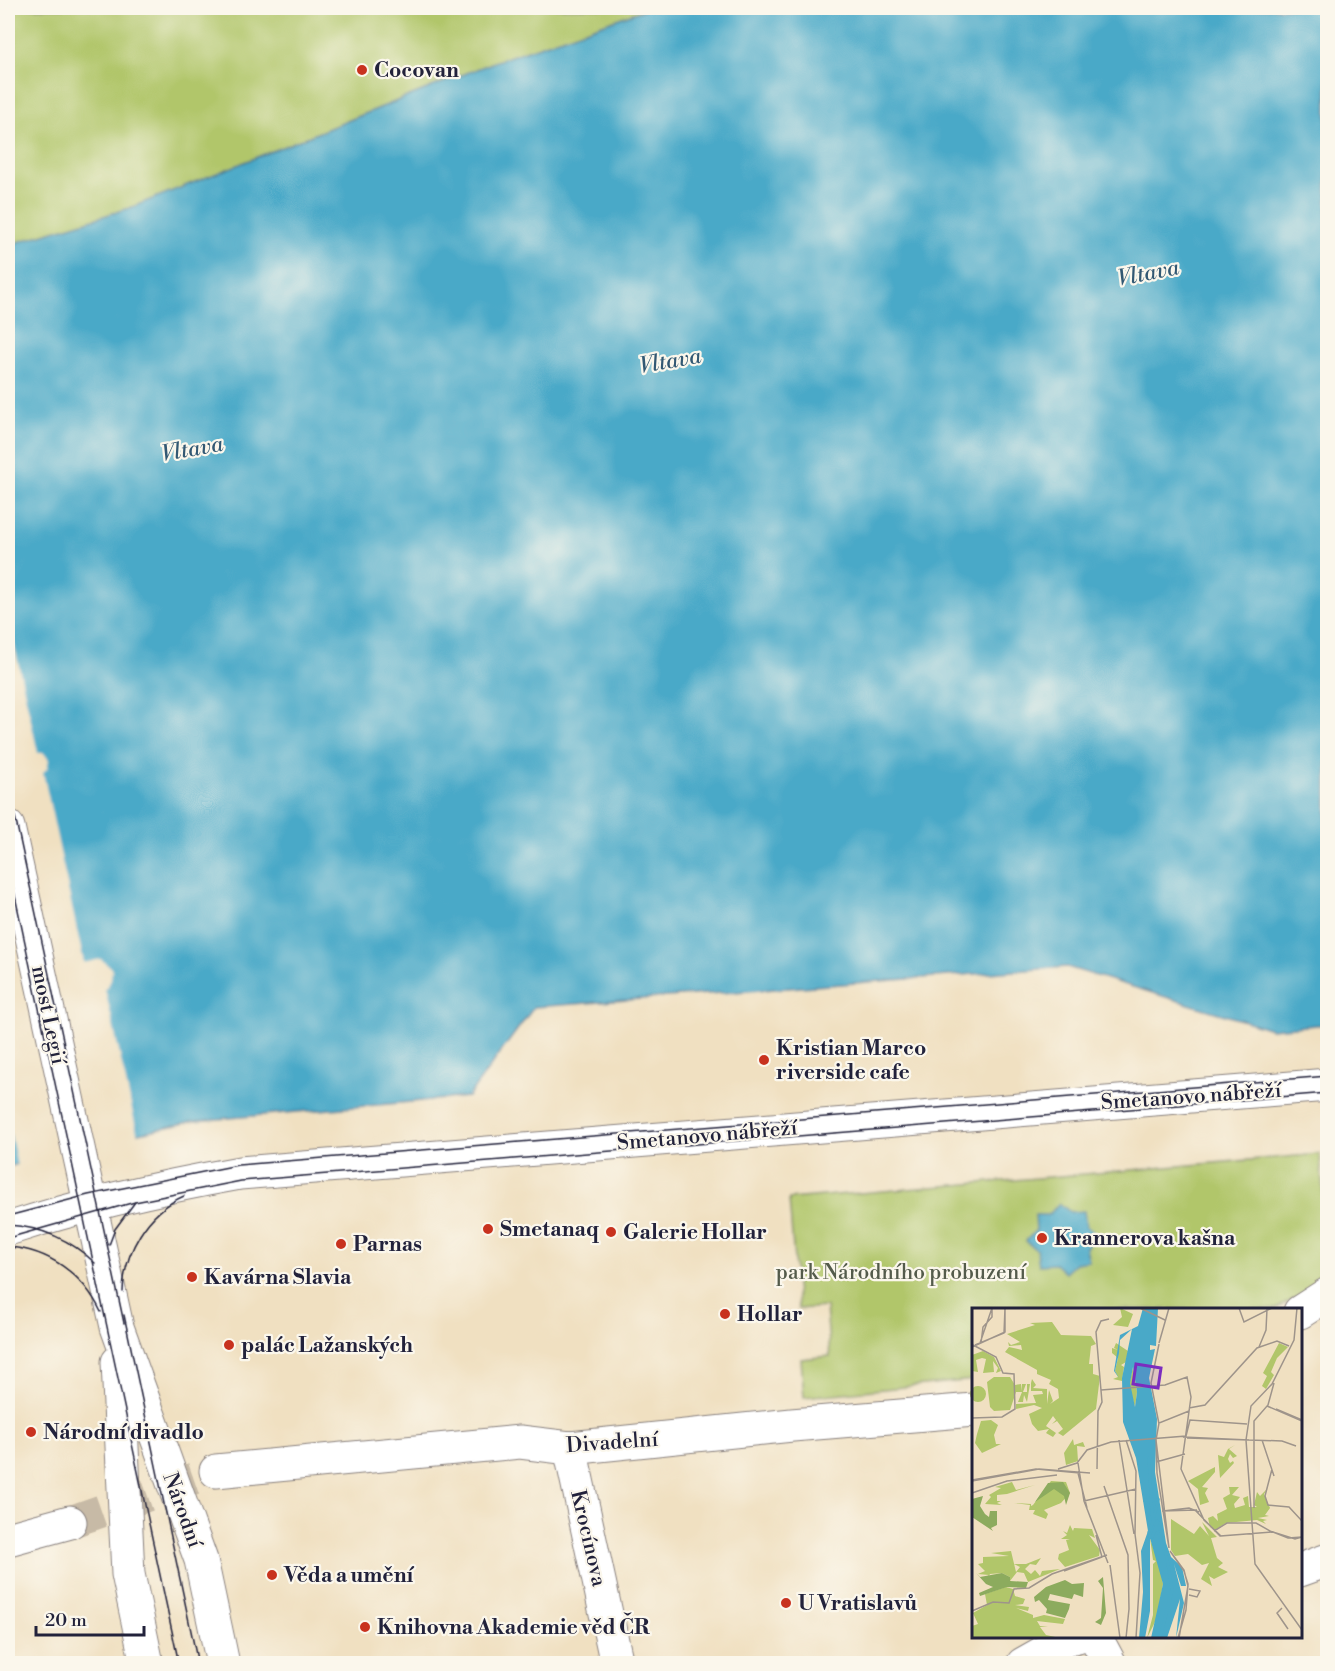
<svg xmlns="http://www.w3.org/2000/svg" width="1335" height="1671" font-family="'Libre Bodoni',serif">
  <style>
    .green { fill: #b1c66a; stroke: #6a7452; stroke-width: 1.5; fill-rule: evenodd }
    .water { fill: #49a9c8; stroke: #366682; stroke-width: 1.5 }
    .pier { fill: #f0e0c1 }
    .lines { fill: none; stroke-linecap: round; stroke-linejoin: round }
    .minor-tunnel { stroke: #c7baa6; stroke-width: 33; stroke-dasharray: 33 16; stroke-linecap: butt }
    .minor-casing { stroke: #89817e; stroke-width: 35 }
    .minor { stroke: #fff; stroke-width: 33 }
    .tram { stroke: #22223b; stroke-width: 1.5 }
    .poi-dot { fill: #c8321e; stroke: #fbf7ec; stroke-width: 2 }
    .labels { text-anchor: middle; stroke-width: 4.5; stroke-linejoin: round; paint-order: stroke }
    .poi-label { font-size: 21px; font-weight: bold; fill: #22223b; stroke: #fbf7ec; text-anchor: start }
    .street-label { font-size: 21px; fill: #22223b; stroke: #fbf7ec }
    .park-label { font-size: 21px; fill: #545b4b; stroke: #fbf7ec }
    .water-label { font-size: 22px; font-style: italic; fill: #325873; stroke: #fbf7ec }
    .inset-river { fill: none; stroke: #49a9c8; stroke-width: 3 }
    .inset-road { fill: none; stroke: #9e948b; stroke-width: 1.5 }
    .view { fill: #7b2cbf; fill-opacity: 0.15; stroke: #7b2cbf; stroke-width: 3 }
    .inset-edge { fill: none; stroke: #22223b; stroke-width: 3 }
  </style>
  <rect width="100%" height="100%" fill="#fbf7ec"/>
  <filter id="ink" filterUnits="userSpaceOnUse"><feTurbulence type="fractalNoise" baseFrequency=".0167" numOctaves="2"/><feDisplacementMap in="SourceGraphic" scale="12" xChannelSelector="R" yChannelSelector="G"/><feConvolveMatrix kernelMatrix="1 2 1 2 8 2 1 2 1" color-interpolation-filters="sRGB"/></filter>
  <filter id="wash" filterUnits="userSpaceOnUse"><feTurbulence type="fractalNoise" baseFrequency=".008" numOctaves="4" result="noise"/><feDisplacementMap in="SourceGraphic" scale="24" xChannelSelector="R" yChannelSelector="G"/><feGaussianBlur stdDeviation="1.35" result="paint"/><feColorMatrix in="noise" values="0 0 0 0 0 0 0 0 0 0 0 0 0 0 0 0 0 1.4 0 .05"/><feComposite in="paint" operator="in"/></filter>
  <g filter="url(#wash)">
    <rect width="100%" height="100%" fill="#f0e0c1"/>
    <g class="green">
      <path d="M 8,8 L 648,8 L 497,61 L 130,208 L 8,245 Z"/>
      <path d="M 1320,1154 C 1322,1181 1330,1253 1320,1275 C 1313,1290 1290,1301 1276,1309 L 974,1310 L 973,1380 L 804,1397 L 801,1359 L 830,1356 L 826,1307 L 798,1309 L 789,1199 ZM 1086,1226 L 1086,1247 L 1037,1251 L 1027,1241 L 1036,1230 Z"/>
    </g>
    <g class="water">
      <path d="M 648,8 L 1327,8 L 1327,1024 L 1271,1029 L 1067,967 L 534,1007 L 468,1097 L 195,1121 L 79,1146 L 8,1167 L 8,245 L 130,208 L 497,61 Z"/>
      <path d="M 1059,1203 L 1070,1212 L 1084,1211 L 1086,1226 L 1097,1235 L 1086,1247 L 1089,1261 L 1076,1263 L 1065,1273 L 1055,1264 L 1039,1265 L 1037,1251 L 1026,1241 L 1036,1230 L 1035,1215 L 1049,1215 Z"/>
    </g>
    <path class="pier" d="M 8,616 L 38,753 L 44,753 L 49,760 L 47,769 L 43,772 L 84,963 L 101,959 L 112,969 L 111,980 L 105,989 L 138,1136 L 17,1166 L 8,1121 Z"/>
  </g>
  <g filter="url(#ink)">
    <g class="lines">
      <path class="minor-tunnel" d="M 70,1522 L 216,1471"/>
      <defs>
        <g id="minor">
          <path d="M 8,827 L 117,1327 L 201,1560 L 223,1664"/>
          <path d="M 8,1229 C 84,1204 161,1187 240,1173 L 1328,1085"/>
          <path d="M 1300,1312 L 1328,1294"/>
          <path d="M 118,1362 L 128,1574 L 147,1664"/>
          <path d="M 570,1448 L 617,1664"/>
          <path d="M 216,1471 L 520,1442 L 570,1448 L 792,1425 L 974,1410"/>
          <path d="M 8,1539 L 70,1522"/>
          <path d="M 1300,1570 L 1328,1560"/>
          <path d="M 1095,1636 L 1110,1664"/>
          <path d="M 1023,1664 L 1069,1638 L 1078,1636"/>
        </g>
      </defs>
      <use href="#minor" class="minor-casing"/>
      <use href="#minor" class="minor"/>
      <g class="tram">
        <path d="M 8,784 L 124,1323"/>
        <path d="M 8,863 L 179,1664"/>
        <path d="M 8,1216 L 88,1195 L 238,1165 L 1328,1076"/>
        <path d="M 8,1225 C 42,1227 70,1239 95,1263"/>
        <path d="M 8,1238 L 135,1202 L 241,1181 L 1328,1093"/>
        <path d="M 109,1245 L 115,1229 L 135,1202"/>
        <path d="M 8,1247 C 49,1250 83,1274 101,1312"/>
        <path d="M 123,1292 C 124,1252 147,1212 184,1196"/>
        <path d="M 124,1315 L 198,1664"/>
      </g>
    </g>
  </g>
  <g class="poi-dot">
    <circle cx="362" cy="70" r="6"/>
    <circle cx="764" cy="1060" r="6"/>
    <circle cx="488" cy="1229" r="6"/>
    <circle cx="611" cy="1232" r="6"/>
    <circle cx="1042" cy="1238" r="6"/>
    <circle cx="341" cy="1244" r="6"/>
    <circle cx="192" cy="1277" r="6"/>
    <circle cx="725" cy="1314" r="6"/>
    <circle cx="229" cy="1345" r="6"/>
    <circle cx="31" cy="1432" r="6"/>
    <circle cx="272" cy="1575" r="6"/>
    <circle cx="786" cy="1603" r="6"/>
    <circle cx="365" cy="1627" r="6"/>
  </g>
  <g class="labels">
    <g class="poi-label">
      <text x="374" y="77">Cocovan</text>
      <text x="776" y="1055">Kristian Marco<tspan x="776" dy="24">riverside cafe</tspan></text>
      <text x="500" y="1236">Smetanaq</text>
      <text x="623" y="1239">Galerie Hollar</text>
      <text x="1054" y="1245">Krannerova kašna</text>
      <text x="353" y="1251">Parnas</text>
      <text x="204" y="1284">Kavárna Slavia</text>
      <text x="737" y="1321">Hollar</text>
      <text x="241" y="1352">palác Lažanských</text>
      <text x="43" y="1439">Národní divadlo</text>
      <text x="284" y="1582">Věda a umění</text>
      <text x="798" y="1610">U Vratislavů</text>
      <text x="377" y="1634">Knihovna Akademie věd ČR</text>
    </g>
    <g class="street-label">
      <text transform="translate(49 1015) rotate(78)" y="7">most Legií</text>
      <text transform="translate(1191 1096) rotate(-4)" y="7">Smetanovo nábřeží</text>
      <text transform="translate(707 1135) rotate(-5)" y="7">Smetanovo nábřeží</text>
      <text transform="translate(612 1442) rotate(-4)" y="7">Divadelní</text>
      <text transform="translate(183 1510) rotate(70)" y="7">Národní</text>
      <text transform="translate(589 1538) rotate(77)" y="7">Krocínova</text>
    </g>
    <g class="park-label">
      <text x="901" y="1279">park Národního probuzení</text>
    </g>
    <g class="water-label">
      <text transform="translate(1148 272) rotate(-11)" y="8">Vltava</text>
      <text transform="translate(670 360) rotate(-10)" y="8">Vltava</text>
      <text transform="translate(192 448) rotate(-10)" y="8">Vltava</text>
    </g>
  </g>
  <g transform="translate(972 1308)">
    <rect width="330" height="330" fill="#f0e0c1"/>
    <path d="M 148,0 L 161,6 L 156,19 L 141,17 L 150,9 ZM 80,14 L 89,27 L 119,28 L 124,36 L 119,38 L 117,56 L 121,56 L 121,66 L 128,68 L 124,101 L 91,128 L 86,125 L 91,121 L 85,113 L 80,116 L 84,112 L 81,108 L 74,118 L 84,125 L 81,129 L 74,125 L 77,121 L 66,123 L 60,116 L 57,106 L 70,100 L 62,97 L 44,101 L 44,96 L 64,95 L 61,87 L 71,86 L 70,83 L 59,83 L 59,75 L 60,71 L 64,77 L 61,80 L 75,81 L 75,96 L 77,82 L 81,93 L 78,96 L 87,90 L 86,81 L 77,76 L 79,72 L 65,66 L 65,62 L 33,44 L 37,39 L 50,42 L 49,37 L 37,38 L 36,34 L 39,37 L 48,34 L 35,26 L 63,17 L 58,15 ZM 144,35 L 156,43 L 154,54 L 149,57 L 152,59 L 150,73 L 141,71 L 146,69 L 143,63 L 146,50 L 140,45 L 140,40 L 146,42 L 142,40 ZM 307,35 L 316,39 L 305,50 L 299,64 L 302,67 L 294,81 L 290,78 L 295,68 L 291,65 ZM 11,43 L 22,49 L 29,63 L 24,65 L 26,60 L 21,53 L 22,64 L 11,65 L 14,51 L 10,50 L 4,52 L 6,64 L 0,63 L 0,47 ZM 161,59 L 165,84 L 163,99 L 157,77 ZM 22,69 L 38,69 L 43,77 L 49,76 L 49,83 L 50,76 L 54,76 L 51,84 L 55,84 L 55,76 L 58,76 L 55,94 L 52,87 L 51,94 L 46,94 L 50,84 L 44,84 L 38,102 L 22,103 L 18,99 L 15,74 ZM-2 86a8 8 0 1 1 16 0a8 8 0 1 1-16 0ZM 19,112 L 26,117 L 22,127 L 24,136 L 29,136 L 10,145 L 3,135 L 5,126 L 9,113 ZM 101,131 L 102,137 L 111,134 L 113,139 L 105,138 L 106,153 L 94,157 L 92,145 ZM 263,137 L 257,141 L 265,148 L 261,150 L 258,146 L 256,151 L 258,155 L 261,153 L 262,155 L 248,170 L 246,147 L 252,149 L 256,141 ZM 243,159 L 243,164 L 230,179 L 236,180 L 233,185 L 237,194 L 228,197 L 226,181 L 216,173 ZM 79,173 L 94,174 L 98,185 L 89,195 L 72,202 L 76,206 L 74,211 L 61,206 L 63,202 L 57,202 L 58,197 L 42,195 L 59,196 L 59,198 L 61,197 ZM 40,174 L 44,182 L 63,177 L 35,186 L 25,187 L 25,193 L 29,193 L 25,195 L 30,197 L 13,196 L 19,189 L 17,187 L 29,180 L 23,179 ZM 257,179 L 267,179 L 260,187 L 268,189 L 262,196 L 263,200 L 273,197 L 271,190 L 276,188 L 277,199 L 285,199 L 282,197 L 285,184 L 288,188 L 296,180 L 292,186 L 298,200 L 293,207 L 297,208 L 286,210 L 295,212 L 291,213 L 294,216 L 285,212 L 254,215 L 243,222 L 238,219 L 236,210 L 241,208 L 246,213 L 245,206 L 255,201 L 251,190 L 258,186 ZM 199,211 L 222,226 L 228,218 L 237,228 L 230,214 L 245,229 L 239,230 L 245,250 L 251,255 L 246,259 L 256,264 L 242,271 L 237,268 L 240,278 L 229,271 L 237,255 L 230,257 L 216,246 L 203,248 L 199,242 ZM 98,217 L 101,223 L 102,220 L 120,221 L 123,230 L 117,227 L 128,242 L 127,248 L 93,259 L 86,251 L 87,246 L 97,242 L 94,232 L 98,231 L 89,231 L 95,227 L 91,223 L 95,225 ZM 178,230 L 189,263 L 191,276 L 185,310 L 175,330 L 181,307 L 181,256 L 184,253 L 181,252 ZM 39,243 L 44,264 L 48,259 L 42,256 L 54,256 L 69,250 L 64,257 L 58,256 L 53,261 L 59,266 L 63,262 L 68,268 L 70,263 L 88,261 L 56,274 L 52,265 L 45,264 L 38,273 L 38,269 L 30,265 L 18,266 L 15,272 L 12,270 L 17,267 L 6,266 L 13,263 L 6,256 L 11,255 L 11,249 L 37,248 L 19,245 ZM 34,279 L 41,281 L 43,288 L 53,291 L 51,296 L 43,297 L 57,299 L 56,303 L 44,300 L 61,307 L 61,310 L 72,307 L 93,311 L 91,316 L 65,313 L 68,318 L 76,318 L 68,319 L 74,327 L 88,330 L 0,330 L 0,318 L 6,316 L 1,305 L 15,297 L 13,286 Z" fill="#b1c66a"/>
    <path d="M 91,174 L 98,185 L 94,197 L 92,188 L 82,181 L 63,194 L 76,175 ZM 11,188 L 8,198 L 13,206 L 17,209 L 18,203 L 25,203 L 25,217 L 19,220 L 21,223 L 0,209 L 0,191 ZM 4,265 L 8,269 L 30,265 L 38,269 L 38,273 L 56,274 L 54,280 L 35,279 L 8,288 L 7,285 L 21,279 L 14,276 ZM 131,269 L 134,305 L 129,317 L 123,314 L 129,310 L 131,280 L 126,273 ZM 93,272 L 100,276 L 112,275 L 111,289 L 102,286 L 100,291 L 78,286 L 76,292 L 98,296 L 97,301 L 93,310 L 74,305 L 75,301 L 67,292 L 63,294 L 62,289 L 74,279 Z" fill="#8cab5e"/>
    <path d="M 171,0 L 186,0 L 184,38 L 178,37 L 178,42 L 183,41 L 177,70 L 185,111 L 183,164 L 194,235 L 199,249 L 210,259 L 214,278 L 209,278 L 202,256 L 212,295 L 204,330 L 208,291 L 195,330 L 179,330 L 191,276 L 178,230 L 178,303 L 173,330 L 167,330 L 171,284 L 169,243 L 176,223 L 164,150 L 151,114 L 150,70 L 160,21 L 148,32 L 147,45 L 143,63 L 147,70 L 142,63 L 148,27 L 166,18 ZM 161,59 L 165,84 L 163,99 L 158,75 Z" fill="#49a9c8" fill-rule="evenodd"/>
    <path class="inset-river" d="M 181,147 L 177,150 L 180,207 L 195,250 L 200,282 L 188,330M 171,192 L 186,192 L 182,209M 180,230 L 186,212M 179,231 L 177,224 L 181,213"/>
    <path class="inset-road" d="M 168,0 L 193,12M 267,0 L 272,14 L 300,0M 325,0 L 322,32 L 300,76 L 279,98 L 274,132 L 283,256 L 330,322M 8,35 L 20,0M 9,35 L 11,19 L 20,9 L 20,0M 187,35 L 197,0M 187,36 L 179,75 L 187,116M 3,37 L 32,25 L 33,0M 0,39 L 33,24 L 33,0M 287,39 L 294,22 L 295,1M 129,82 L 193,77 L 215,69 L 219,89 L 209,161 L 232,212 L 249,228 L 301,224 L 323,231 L 330,229M 295,98 L 330,113M 217,100 L 233,97 L 285,40 L 305,33 L 317,38M 304,101 L 330,112M 0,110 L 30,109 L 43,101 L 42,66 L 31,65 L 24,49 L 1,37M 184,129 L 185,165 L 197,240M 211,129 L 277,132M 215,130 L 310,133 L 324,138M 147,132 L 162,226M 154,132 L 164,163 L 163,226 L 168,265 L 164,330M 290,132 L 302,168M 184,154 L 213,146M 106,155 L 112,193 L 136,255M 86,161 L 105,155 L 115,142 L 139,134 L 214,128 L 218,112 L 275,116M 125,161 L 126,103 L 130,94 L 124,24 L 129,13 L 137,11M 300,161 L 293,188 L 296,197 L 317,199 L 330,213M 106,165 L 115,200M 0,172 L 64,161 L 108,165M 0,173 L 67,161 L 118,165M 132,178 L 156,247 L 157,301M 0,185 L 35,173 L 85,167M 112,193 L 164,181M 282,200 L 282,113 L 296,97 L 302,75M 223,202 L 248,228 L 301,224 L 316,230 L 330,229M 190,203 L 225,202M 191,203 L 217,200 L 227,204M 242,223 L 255,215 L 284,215 L 300,224M 197,240 L 184,132 L 187,115 L 217,103M 198,243 L 212,263 L 216,276 L 214,302 L 206,330M 198,243 L 212,262 L 216,278 L 207,330M 138,257 L 148,330M 92,263 L 130,249 L 124,227M 217,281 L 228,283 L 225,289 L 217,287M 310,300 L 305,305 L 316,321M 0,303 L 21,294 L 37,295 L 42,281 L 57,280 L 80,266 L 135,247M 154,330 L 157,301"/>
    <path class="view" d="M 164,56 L 189,60 L 186,80 L 161,76 Z"/>
    <rect width="330" height="330" class="inset-edge"/>
  </g>
  <rect width="1335" height="1671" fill="none" stroke="#fbf7ec" stroke-width="30"/>
  <path d="M36 1626v9h108v-9" fill="none" stroke="#22223b" stroke-width="3"/>
  <text x="45" y="1626" font-size="18" fill="#22223b" stroke="#fbf7ec" stroke-width="4.5" paint-order="stroke">20 m</text>
</svg>
